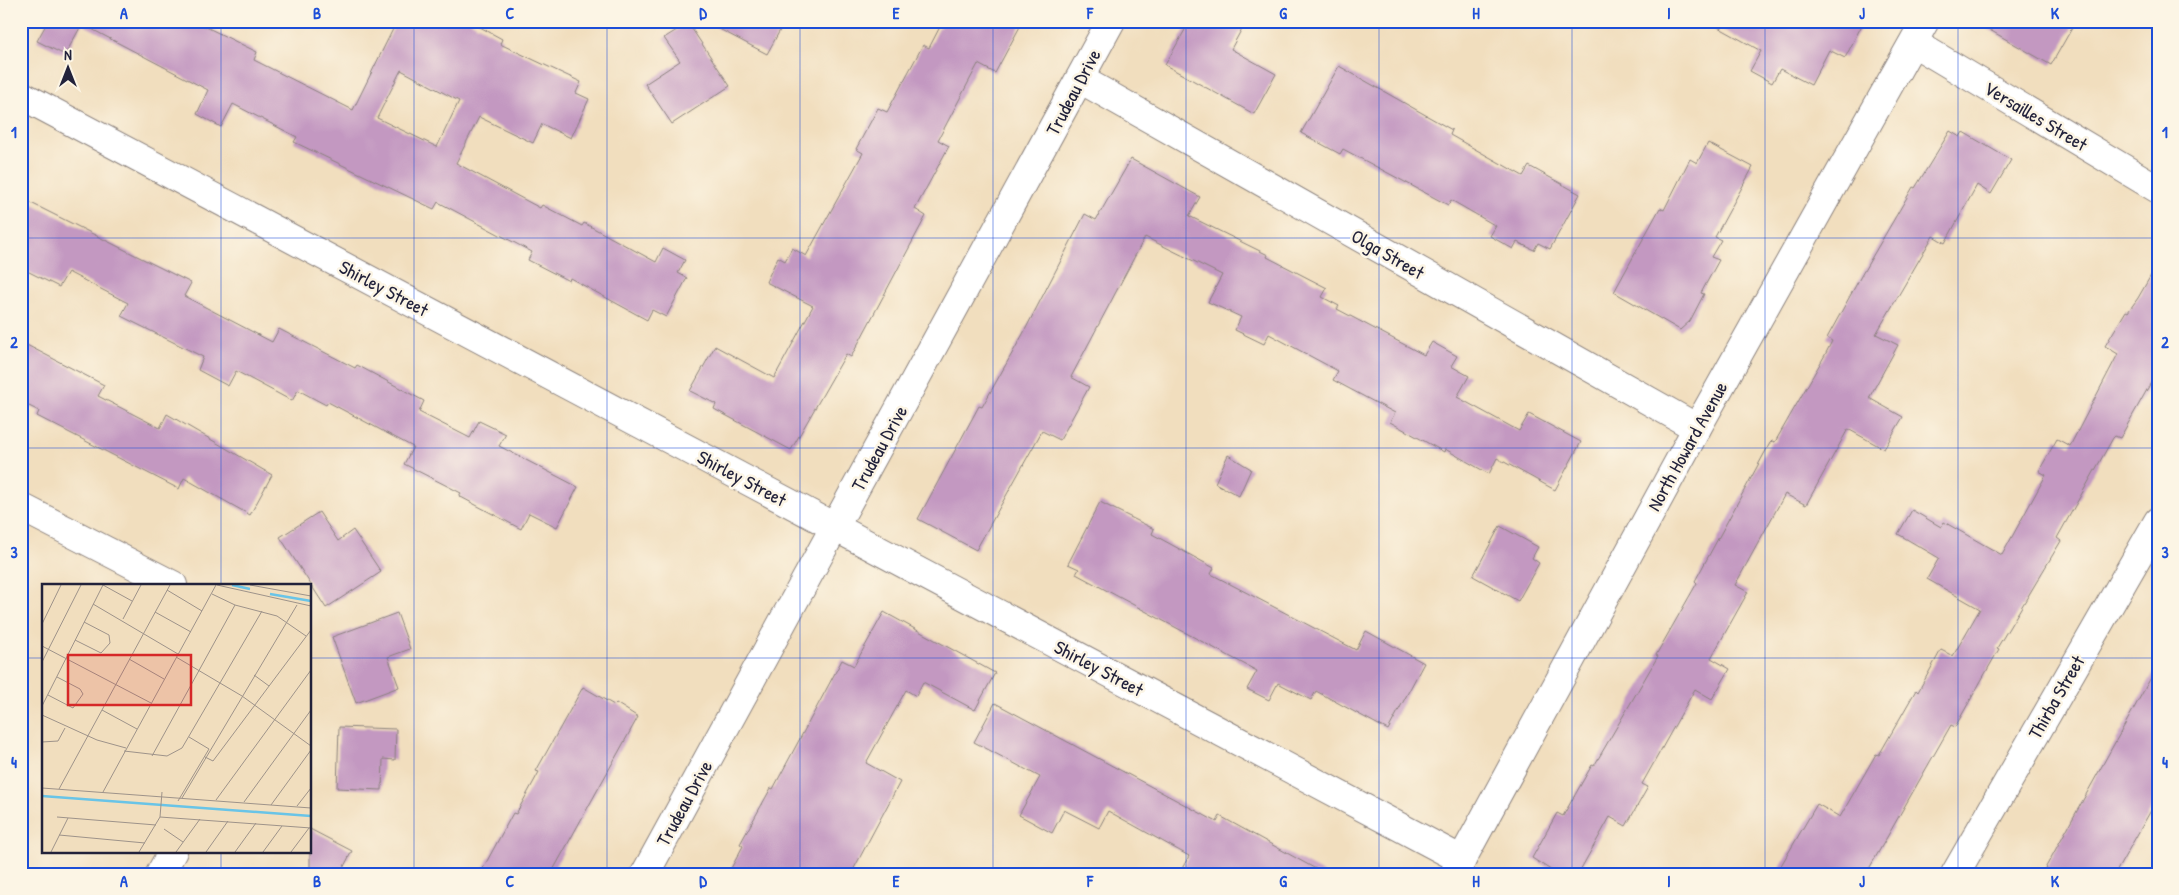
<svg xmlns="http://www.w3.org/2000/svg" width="2179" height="895" font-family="'Patrick Hand',sans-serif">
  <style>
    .building { fill: #c398c1; fill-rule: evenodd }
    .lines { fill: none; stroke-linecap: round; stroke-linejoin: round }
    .street-casing { stroke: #8a807c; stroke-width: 30 }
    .street { stroke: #fff; stroke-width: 28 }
    .grid { fill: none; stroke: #1d4ed8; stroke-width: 1; stroke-opacity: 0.55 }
    .labels { text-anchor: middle; stroke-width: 5; stroke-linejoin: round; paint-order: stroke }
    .street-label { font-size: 19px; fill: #22223b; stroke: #fcf5e5 }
    .inset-river { fill: none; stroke: #69c4e7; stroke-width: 2.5 }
    .inset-road { fill: none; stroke: #9e938a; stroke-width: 1 }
    .view { fill: #d62828; fill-opacity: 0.15; stroke: #d62828; stroke-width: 2.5 }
    .inset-edge { fill: none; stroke: #22223b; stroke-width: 2.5 }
    .neatline { fill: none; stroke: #1d4ed8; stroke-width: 2 }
    .grid-label { font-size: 16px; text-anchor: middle; font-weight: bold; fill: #1d4ed8 }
  </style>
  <rect width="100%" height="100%" fill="#fcf5e5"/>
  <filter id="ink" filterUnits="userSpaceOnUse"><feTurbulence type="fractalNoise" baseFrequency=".02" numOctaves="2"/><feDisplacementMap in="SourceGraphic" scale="10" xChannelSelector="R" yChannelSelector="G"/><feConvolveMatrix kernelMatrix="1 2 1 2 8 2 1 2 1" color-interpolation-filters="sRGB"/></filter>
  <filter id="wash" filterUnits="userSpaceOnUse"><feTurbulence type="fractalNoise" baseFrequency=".0096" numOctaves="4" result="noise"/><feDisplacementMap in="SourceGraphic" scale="20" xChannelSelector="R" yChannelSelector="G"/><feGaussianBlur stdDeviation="1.12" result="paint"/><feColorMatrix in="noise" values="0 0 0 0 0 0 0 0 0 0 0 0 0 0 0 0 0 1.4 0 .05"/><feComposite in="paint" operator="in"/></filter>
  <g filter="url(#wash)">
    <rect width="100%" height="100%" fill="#f1debe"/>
    <g id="blocks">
      <g class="building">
        <path d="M 48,21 L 194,21 L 257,52 L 254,60 L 353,110 L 397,21 L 469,21 L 502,39 L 500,44 L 581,82 L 576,93 L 589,99 L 571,138 L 542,124 L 533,143 L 479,117 L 456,163 L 540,208 L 542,205 L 582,226 L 584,223 L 656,262 L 663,248 L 685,260 L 678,273 L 687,278 L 666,317 L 652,310 L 647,320 L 570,278 L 569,281 L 528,260 L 532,252 L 438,202 L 434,209 L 294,142 L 297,137 L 233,104 L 221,127 L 197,114 L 208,90 L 82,24 L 65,55 L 37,41 ZM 401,70 L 459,101 L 437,147 L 377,118 Z"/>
        <path d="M 704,21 L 785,21 L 767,54 Z"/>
        <path d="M 943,21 L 1023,21 L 995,73 L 978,64 L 938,140 L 949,146 L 915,209 L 926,216 L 851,357 L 846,354 L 791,450 L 714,409 L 716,404 L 690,391 L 715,346 L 774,378 L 813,306 L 766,282 L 778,257 L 785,261 L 792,248 L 806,256 L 863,153 L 856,149 L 878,108 L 887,112 L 923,45 L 929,48 Z"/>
        <path d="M 1190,21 L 1246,21 L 1231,49 L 1276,74 L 1254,114 L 1165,65 Z"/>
        <path d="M 1707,21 L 1864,21 L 1845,58 L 1829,50 L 1811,85 L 1780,69 L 1772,83 L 1750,71 L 1761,51 Z"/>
        <path d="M 1974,21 L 2076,21 L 2051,65 Z"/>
        <path d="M 688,23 L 730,86 L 672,124 L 645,84 L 680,61 L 664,38 Z"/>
        <path d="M 1339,66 L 1452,130 L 1450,135 L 1523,176 L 1529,166 L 1580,194 L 1550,249 L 1538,243 L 1534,250 L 1517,242 L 1513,249 L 1490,236 L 1496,226 L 1451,200 L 1448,205 L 1343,149 L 1340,154 L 1301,133 Z"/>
        <path d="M 1950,131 L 1960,137 L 1963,132 L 2011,160 L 1991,194 L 1977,185 L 1945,243 L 1933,236 L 1876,334 L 1898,345 L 1869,398 L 1903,417 L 1884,449 L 1848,429 L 1806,505 L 1785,494 L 1735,585 L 1748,592 L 1711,658 L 1730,669 L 1712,699 L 1695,689 L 1642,784 L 1648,787 L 1626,826 L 1610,817 L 1578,874 L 1557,874 L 1532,858 L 1557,813 L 1563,816 L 1592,765 L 1594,766 L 1658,656 L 1656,655 L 1697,583 L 1695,581 L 1770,443 L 1772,441 L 1775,442 L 1825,355 L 1832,341 L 1827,338 L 1861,276 L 1913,187 L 1915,188 Z"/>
        <path d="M 1708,143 L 1753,167 L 1715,237 L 1721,240 L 1711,257 L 1719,260 L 1701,293 L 1704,294 L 1690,321 L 1680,330 L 1614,292 L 1660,208 L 1664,210 L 1690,159 L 1697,163 Z"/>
        <path d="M 1131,159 L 1200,197 L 1189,216 L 1268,255 L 1267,257 L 1327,288 L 1322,297 L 1339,306 L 1337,309 L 1424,355 L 1432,342 L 1457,356 L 1451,366 L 1469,376 L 1457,397 L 1519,431 L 1529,414 L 1581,442 L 1555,490 L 1497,458 L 1489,474 L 1445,449 L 1444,452 L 1390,422 L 1395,413 L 1333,380 L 1338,371 L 1269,334 L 1264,344 L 1235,330 L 1241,317 L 1208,302 L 1222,275 L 1145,237 L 1071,377 L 1089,387 L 1060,440 L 1042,431 L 976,550 L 918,519 L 979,406 L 982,407 L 1023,334 L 1085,214 L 1096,220 Z"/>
        <path d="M 21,198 L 191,283 L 184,296 L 272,342 L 279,329 L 355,368 L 357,365 L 424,401 L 419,412 L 470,438 L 479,421 L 506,434 L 499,446 L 578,487 L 557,527 L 529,513 L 521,529 L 459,496 L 461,493 L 404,464 L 413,447 L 328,402 L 326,405 L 298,390 L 292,401 L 236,371 L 228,386 L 198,370 L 203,357 L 121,316 L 128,303 L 68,272 L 59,287 L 21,268 Z"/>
        <path d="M 2158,263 L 2158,370 L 2120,438 L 2115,436 L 2113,438 L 2057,538 L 2061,541 L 1997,648 L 1999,649 L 1955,727 L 1951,725 L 1866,874 L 1776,874 L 1817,804 L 1840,817 L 1876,754 L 1879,755 L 1916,690 L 1918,692 L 1941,650 L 1953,656 L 1980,609 L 1927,579 L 1939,558 L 1898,534 L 1912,510 L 1941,527 L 1944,522 L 2002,555 L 2046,475 L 2039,471 L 2057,439 L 2070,446 L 2118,354 L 2105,346 L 2126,311 L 2128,312 L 2138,298 Z"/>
        <path d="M 21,342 L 104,385 L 98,396 L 160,428 L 167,414 L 272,475 L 250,515 L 184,478 L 179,489 L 37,416 L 39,411 L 21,402 Z"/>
        <path d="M 1228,455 L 1251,469 L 1239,496 L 1215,483 Z"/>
        <path d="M 1100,502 L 1154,529 L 1152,534 L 1214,568 L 1211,574 L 1356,650 L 1366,631 L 1424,663 L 1388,730 L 1316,691 L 1311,700 L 1278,683 L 1269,700 L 1247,689 L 1257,671 L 1076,574 L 1079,569 L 1068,564 Z"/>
        <path d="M 319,512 L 338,541 L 353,530 L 381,572 L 326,608 L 280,537 Z"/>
        <path d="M 1500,526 L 1538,547 L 1532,558 L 1539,563 L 1518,601 L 1473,576 Z"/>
        <path d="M 884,612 L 995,673 L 975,710 L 923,682 L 916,696 L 906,690 L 866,763 L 900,782 L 851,874 L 728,874 L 743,846 L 740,844 L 771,788 L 773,789 L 842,660 L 854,666 Z"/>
        <path d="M 397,613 L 410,649 L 388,657 L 399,687 L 356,703 L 332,637 Z"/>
        <path d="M 2158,665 L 2158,798 L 2115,874 L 2042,874 Z"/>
        <path d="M 583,687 L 614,705 L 616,703 L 638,717 L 551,874 L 480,874 L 513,813 L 516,814 L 539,772 L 536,771 Z"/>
        <path d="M 995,703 L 1217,822 L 1220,816 L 1325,874 L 1179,874 L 1189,856 L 1108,811 L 1099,828 L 1064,810 L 1052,833 L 1019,815 L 1040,777 L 974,742 Z"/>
        <path d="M 339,727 L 396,729 L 395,760 L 383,759 L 382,790 L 337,788 Z"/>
        <path d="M 310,829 L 352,851 L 340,874 L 310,874 Z"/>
      </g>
    </g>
  </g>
  <g filter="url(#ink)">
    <use href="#blocks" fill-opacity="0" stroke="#8a807c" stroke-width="1"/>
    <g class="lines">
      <defs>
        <g id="street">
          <path d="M 1914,43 L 2158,189"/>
          <path d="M 1080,79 L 1697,428"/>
          <path d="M 21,95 L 1462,860"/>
          <path d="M 21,507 L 173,585"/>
          <path d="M 160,874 L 173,851"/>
          <path d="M 645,874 L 1111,21"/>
          <path d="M 1454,874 L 1697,428 L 1925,21"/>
          <path d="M 1955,874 L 2158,521"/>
        </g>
      </defs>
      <use href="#street" class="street-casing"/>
      <use href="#street" class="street"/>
    </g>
  </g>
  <path class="grid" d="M 221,21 L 221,585M 414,21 L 414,874M 607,21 L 607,874M 800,21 L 800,874M 993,21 L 993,874M 1186,21 L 1186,874M 1379,21 L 1379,874M 1572,21 L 1572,874M 1765,21 L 1765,874M 1958,21 L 1958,874M 21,238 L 2158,238M 21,448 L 2158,448M 21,658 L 44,658M 310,658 L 2158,658M 221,851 L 221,874"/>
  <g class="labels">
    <g class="street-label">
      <text transform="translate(1073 92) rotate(-62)" y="7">Trudeau Drive</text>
      <text transform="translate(2036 116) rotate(31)" y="7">Versailles Street</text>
      <text transform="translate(1388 254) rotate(30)" y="7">Olga Street</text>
      <text transform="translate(384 288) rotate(28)" y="7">Shirley Street</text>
      <text transform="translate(1687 446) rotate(-61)" y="7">North Howard Avenue</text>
      <text transform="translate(879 448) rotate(-61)" y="7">Trudeau Drive</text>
      <text transform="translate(742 478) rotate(28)" y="7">Shirley Street</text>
      <text transform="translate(1099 668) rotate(28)" y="7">Shirley Street</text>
      <text transform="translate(2056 697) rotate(-60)" y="7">Thirba Street</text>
      <text transform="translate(684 803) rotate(-61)" y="7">Trudeau Drive</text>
    </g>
  </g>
  <g transform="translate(42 584)">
    <rect width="269" height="269" fill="#f1debe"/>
    <path class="inset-river" d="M 190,1 L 208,5M 228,10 L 269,17M 0,212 L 269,232"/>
    <path class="inset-road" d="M 61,1 L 90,17M 175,1 L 269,22M 208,1 L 269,12M 125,6 L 160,27M 170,10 L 193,21 L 235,32 L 264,52M 51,20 L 136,70M 113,28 L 149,48M 81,35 L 99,1M 0,40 L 19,1M 33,56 L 59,69 L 68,59 L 67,51 L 42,38M 0,62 L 109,119M 134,73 L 200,112 L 269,162M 87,75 L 122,95M 0,78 L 39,1M 212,91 L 227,102M 6,111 L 31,124 L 41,110 L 38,105 L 15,93M 0,122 L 61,1M 60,126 L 95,145M 0,131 L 55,156 L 84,164M 147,153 L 167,165M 0,158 L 16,157 L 23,144M 82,167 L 125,172 L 140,164 L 220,27M 110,172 L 193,21M 163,173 L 171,177 L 269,46M 0,204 L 269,224M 17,205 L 128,1M 61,208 L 174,1M 140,214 L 255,21M 174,216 L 269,86M 136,217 L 167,165M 202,218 L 269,126M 229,221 L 269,166M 255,222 L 269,204M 15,233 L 114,241M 118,233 L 269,244M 122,245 L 141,258M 17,251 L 103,259M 9,268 L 26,234M 97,268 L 118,233 L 120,208M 134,268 L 158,235M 164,268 L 186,237M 193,268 L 214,239M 221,268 L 240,242M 249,268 L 267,244"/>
    <path class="view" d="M 26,71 L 149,71 L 149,121 L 26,121 Z"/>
    <rect width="269" height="269" class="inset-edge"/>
  </g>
  <rect width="2179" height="895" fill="none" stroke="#fcf5e5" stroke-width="55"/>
  <g transform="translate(68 68)" stroke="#fcf5e5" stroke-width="4" paint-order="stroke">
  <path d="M0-4L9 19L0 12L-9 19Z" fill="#22223b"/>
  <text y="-8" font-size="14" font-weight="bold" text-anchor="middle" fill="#22223b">N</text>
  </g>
  <rect x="28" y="28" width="2124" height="840" class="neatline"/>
  <g class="grid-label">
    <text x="124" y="19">A</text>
    <text x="317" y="19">B</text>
    <text x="510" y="19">C</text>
    <text x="703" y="19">D</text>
    <text x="896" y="19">E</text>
    <text x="1090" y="19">F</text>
    <text x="1283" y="19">G</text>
    <text x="1476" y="19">H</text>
    <text x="1669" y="19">I</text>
    <text x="1862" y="19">J</text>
    <text x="2055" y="19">K</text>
    <text x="14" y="138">1</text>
    <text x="2165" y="138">1</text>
    <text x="14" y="348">2</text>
    <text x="2165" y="348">2</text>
    <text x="14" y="558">3</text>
    <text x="2165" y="558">3</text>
    <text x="14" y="768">4</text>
    <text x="2165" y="768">4</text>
    <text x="124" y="887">A</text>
    <text x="317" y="887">B</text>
    <text x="510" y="887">C</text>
    <text x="703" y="887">D</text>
    <text x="896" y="887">E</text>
    <text x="1090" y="887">F</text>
    <text x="1283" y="887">G</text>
    <text x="1476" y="887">H</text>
    <text x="1669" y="887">I</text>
    <text x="1862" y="887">J</text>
    <text x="2055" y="887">K</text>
  </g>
</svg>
